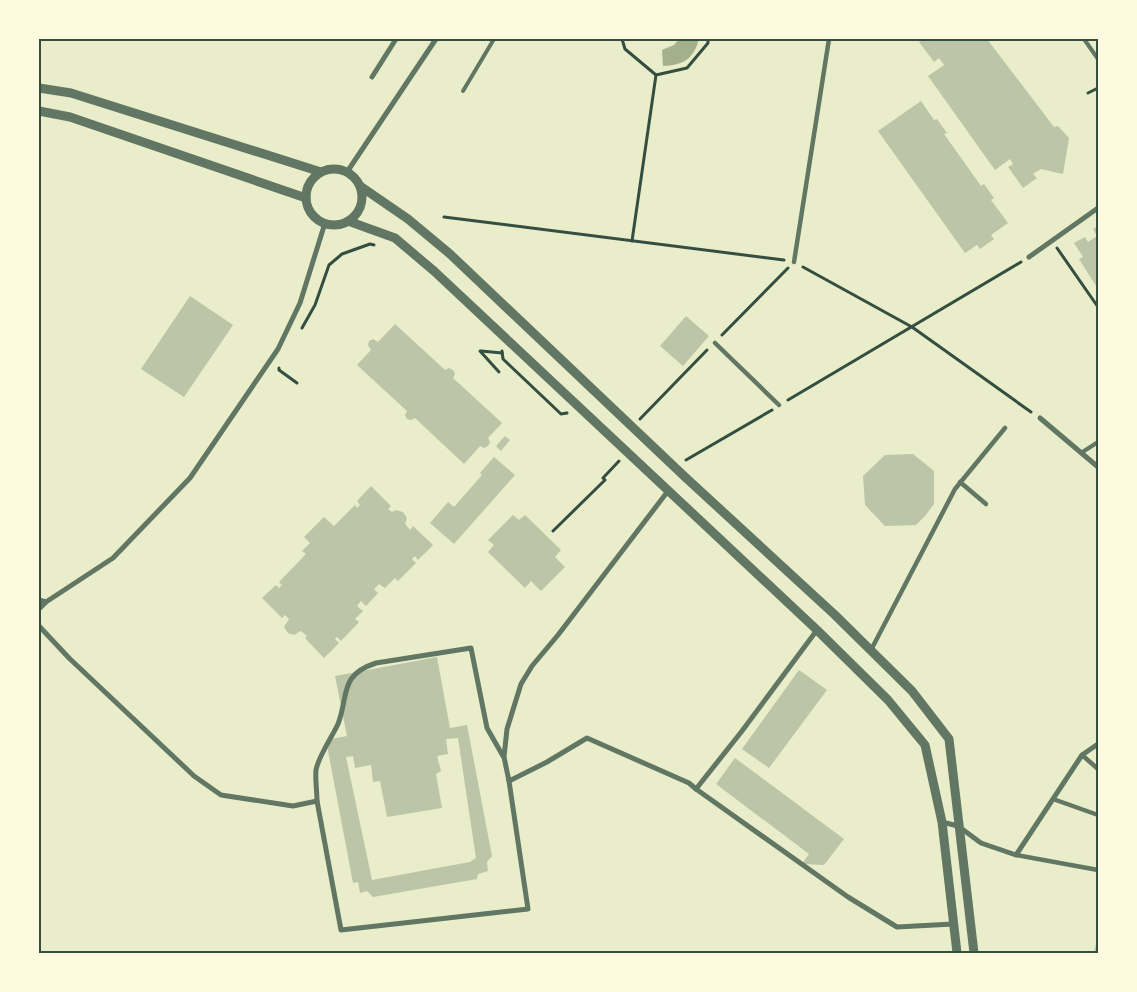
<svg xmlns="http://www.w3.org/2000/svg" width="1137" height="992" font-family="Barlow,sans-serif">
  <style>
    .water { fill: #a3b18a }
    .building { fill: #bcc5a7; fill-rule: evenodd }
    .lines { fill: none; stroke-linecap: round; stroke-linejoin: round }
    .path { stroke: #344e41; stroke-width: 3 }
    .service { stroke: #617663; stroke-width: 4 }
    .pedestrian { stroke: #617663; stroke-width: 4.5 }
    .minor { stroke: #617663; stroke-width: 5 }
    .tertiary { stroke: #617663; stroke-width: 9 }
    .neatline { fill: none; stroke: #344e41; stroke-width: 2 }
  </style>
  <rect width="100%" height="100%" fill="#e9edc9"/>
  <path class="water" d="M 679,39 L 699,39 C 693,60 683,65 663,66 L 662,50 L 674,45 Z"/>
  <g class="building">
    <path d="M 924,39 L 987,39 L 1054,127 L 1058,126 L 1069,138 L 1063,174 L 1041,169 L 1033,174 L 1037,178 L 1023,188 L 1008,167 L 1013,164 L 1010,159 L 995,170 L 928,76 L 944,65 L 939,58 L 934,62 L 919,42 Z"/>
    <path d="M 921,101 L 934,120 L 937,119 L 947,133 L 944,134 L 981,186 L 984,184 L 994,198 L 991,200 L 1008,223 L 991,235 L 994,239 L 980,249 L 977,245 L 965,253 L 878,131 Z"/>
    <path d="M 1098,226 L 1098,289 L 1079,259 L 1083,257 L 1074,243 L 1085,237 L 1088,242 L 1097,236 L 1093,229 Z"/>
    <path d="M 190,296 L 233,325 L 184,397 L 141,369 Z"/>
    <path d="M 686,316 L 709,336 L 683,366 L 660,346 Z"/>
    <path d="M 395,324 L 445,370 L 449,368 L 453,370 L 455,374 L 453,378 L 502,423 L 488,438 L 490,442 L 488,446 L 484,448 L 480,446 L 464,464 L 415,418 L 411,420 L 407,419 L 405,415 L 407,411 L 357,365 L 371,350 L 368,345 L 369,341 L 373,339 L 378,342 Z"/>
    <path d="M 505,436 L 510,440 L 501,451 L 496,446 Z"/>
    <path d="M 913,454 L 934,471 L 934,504 L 925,516 L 916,525 L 885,526 L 865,505 L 863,476 L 885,455 Z"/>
    <path d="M 494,457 L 515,475 L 454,544 L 430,523 L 448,502 L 454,507 L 482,475 L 480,473 Z"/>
    <path d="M 371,486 L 391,506 L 388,509 L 392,512 L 396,510 L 403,512 L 407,518 L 405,524 L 410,530 L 413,526 L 433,545 L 418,560 L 415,556 L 412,559 L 416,563 L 398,581 L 395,578 L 385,588 L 379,584 L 374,589 L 378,593 L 366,606 L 361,601 L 357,606 L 363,611 L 355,619 L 359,622 L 341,641 L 337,637 L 335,639 L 339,643 L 324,658 L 305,638 L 307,636 L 301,631 L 294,635 L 288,633 L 284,627 L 289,619 L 285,615 L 282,618 L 262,598 L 276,585 L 279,588 L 282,585 L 279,582 L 306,554 L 302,551 L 310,543 L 304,537 L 324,517 L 334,526 L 355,505 L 357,508 L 360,505 L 357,501 Z"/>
    <path d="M 513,515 L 519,520 L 525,515 L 561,550 L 555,557 L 565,567 L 541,591 L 531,581 L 525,588 L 488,552 L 494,545 L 488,540 Z"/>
    <path d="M 437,657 L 450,728 L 467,725 L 492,856 L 487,862 L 488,871 L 478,874 L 477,879 L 373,897 L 367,891 L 360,893 L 358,882 L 353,883 L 326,740 L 347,736 L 335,676 ZM 458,738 L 476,858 L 470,862 L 372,880 L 346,757 L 353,756 L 355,768 L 371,765 L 373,782 L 380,781 L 387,817 L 442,808 L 436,774 L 441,771 L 437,756 L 448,754 L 446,739 Z"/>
    <path d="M 799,670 L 827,690 L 769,768 L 742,749 Z"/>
    <path d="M 735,758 L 844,839 L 824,865 L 802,864 L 809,854 L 716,784 Z"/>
    <path d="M 1097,939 L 1098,953 L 1094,953 Z"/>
  </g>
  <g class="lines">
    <g class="path">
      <path d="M 622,39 L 625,49 L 656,75"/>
      <path d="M 1088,93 L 1098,88"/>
      <path d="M 444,217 L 784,260"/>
      <path d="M 632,241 L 656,75 L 687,68 L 708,43 L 708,39"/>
      <path d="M 1057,248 L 1098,307"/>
      <path d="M 803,267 L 912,327 L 1031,412"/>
      <path d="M 302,328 L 315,305 L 329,265 L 342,254 L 370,244 L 374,245"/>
      <path d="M 722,335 L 788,268"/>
      <path d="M 480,351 L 499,372"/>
      <path d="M 481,351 L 502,353"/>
      <path d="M 502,351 L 503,359 L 561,414 L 567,413"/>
      <path d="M 279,368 L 279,370 L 297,383"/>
      <path d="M 788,400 L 1021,262"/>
      <path d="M 640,419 L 707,350"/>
      <path d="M 686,460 L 772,410"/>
      <path d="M 553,531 L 605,480 L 603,478 L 619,461"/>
    </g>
    <g class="service">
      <path d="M 1084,39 L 1098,59"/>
      <path d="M 463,91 L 494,39"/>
      <path d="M 1081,453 L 1098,442"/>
    </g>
    <g class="pedestrian">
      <path d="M 794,262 L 829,39"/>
      <path d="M 715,343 L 779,405"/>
      <path d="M 960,482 L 986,504"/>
      <path d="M 871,650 L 955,489 L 1005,428"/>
      <path d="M 1082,755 L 1098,769"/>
      <path d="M 1053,799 L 1098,815"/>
      <path d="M 1016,855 L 1098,870"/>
    </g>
    <g class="minor">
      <path d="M 372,77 L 396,39"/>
      <path d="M 347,172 L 436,39"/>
      <path d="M 1029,257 L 1098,208"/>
      <path d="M 1040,418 L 1098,467"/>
      <path d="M 668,491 L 558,635 L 532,666 L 521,684 L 507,729 L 504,757 L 509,781 L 547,762 L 587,738 L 689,783 L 696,789 L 742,731 L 817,630"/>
      <path d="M 39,600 L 46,602 L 113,558 L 190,478 L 278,349 L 300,303 L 325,223"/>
      <path d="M 39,609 L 46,602"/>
      <path d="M 39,626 L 69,658 L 194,776 L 221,795 L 293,806 L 317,801 C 317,791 315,779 316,770 C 318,757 332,737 338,724 C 349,695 339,675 376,663 L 471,648 L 487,728 L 503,756"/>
      <path d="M 696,789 L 848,897 L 897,927 L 953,924"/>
      <path d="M 317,801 L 341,930 L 528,909 L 509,781"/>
      <path d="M 942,822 L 958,826 L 981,843 L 1016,855 L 1082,755 L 1098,744"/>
    </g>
    <g class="tertiary">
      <path d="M 39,88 L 71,93 L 321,172"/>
      <path d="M 39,111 L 70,117 L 306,198"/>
      <circle cx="334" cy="197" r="28"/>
      <path d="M 360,186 L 408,219 L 450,254 L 684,476 L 835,615 L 912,691 L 949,739 L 974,953"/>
      <path d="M 348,221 L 395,238 L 434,271 L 817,630 L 888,700 L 925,745 L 942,822 L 957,953"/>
    </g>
  </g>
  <rect width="1137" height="992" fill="none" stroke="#fefae0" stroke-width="80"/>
  <rect x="40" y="40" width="1057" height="912" class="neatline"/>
</svg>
